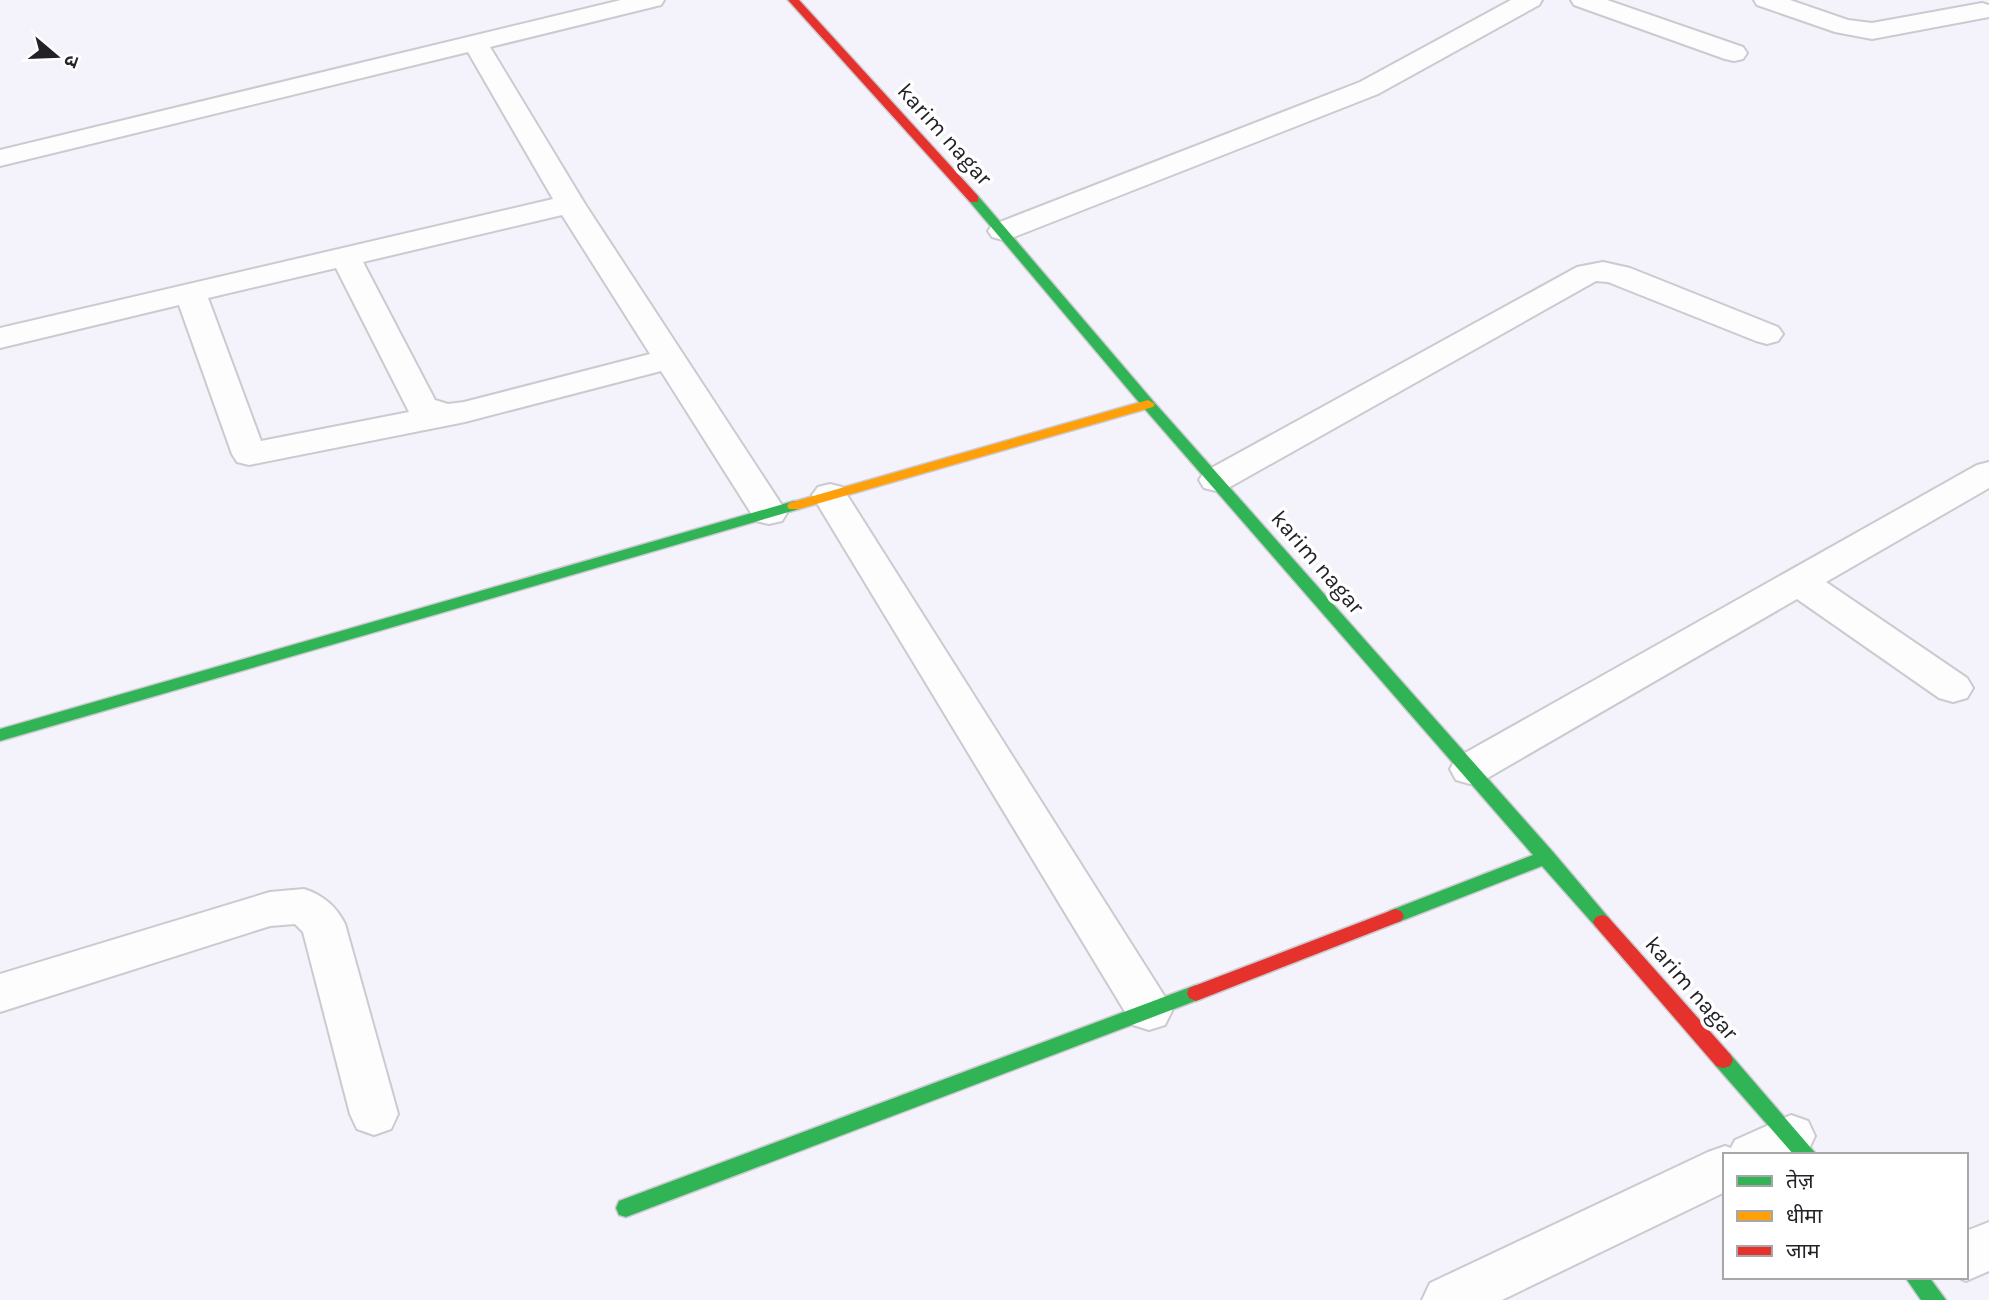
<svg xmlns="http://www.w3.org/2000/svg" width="1989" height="1300" font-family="Karla,'Noto Sans Devanagari',sans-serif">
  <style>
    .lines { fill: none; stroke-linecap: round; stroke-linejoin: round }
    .street-casing { stroke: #cbcad0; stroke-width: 4 }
    .fast-casing { stroke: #cbcad0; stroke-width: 3 }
    .slow-casing { stroke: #cbcad0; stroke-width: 3 }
    .jam-casing { stroke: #cbcad0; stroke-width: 3 }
    .street { fill: #fdfdfe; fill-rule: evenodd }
    .fast { fill: #30b455; fill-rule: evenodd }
    .slow { fill: #ff9f0a; fill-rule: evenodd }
    .jam { fill: #e5322d; fill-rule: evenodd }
    .labels { text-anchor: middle; stroke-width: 7; stroke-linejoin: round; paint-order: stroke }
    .street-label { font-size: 23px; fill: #232228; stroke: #fff }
  </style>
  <rect width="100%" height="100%" fill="#f4f2fa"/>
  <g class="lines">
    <defs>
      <g id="street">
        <path d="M 621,0 L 664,0 L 661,5 L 490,47 L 585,204 L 787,513 L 782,521 L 769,524 L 756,521 L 661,371 L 465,422 L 249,465 L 237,462 L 232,454 L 179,305 L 0,348 L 0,328 L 553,199 L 468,52 L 0,166 L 0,150 ZM 562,215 L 650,354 L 464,402 L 448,404 L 435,400 L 363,262 ZM 336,268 L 409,412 L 261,441 L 208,298 Z"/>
        <path d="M 1511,0 L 1542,0 L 1539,5 L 1378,94 L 1014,237 L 1003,240 L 992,237 L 988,231 L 992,225 L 1360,82 Z"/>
        <path d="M 1571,0 L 1607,0 L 1743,47 L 1747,53 L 1743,59 L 1734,61 L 1725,59 L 1574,5 Z"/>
        <path d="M 1754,0 L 1790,0 L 1848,20 L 1872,23 L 1982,3 L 1989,5 L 1989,17 L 1872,39 L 1835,32 L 1757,5 Z"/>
        <path d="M 1603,262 L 1630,268 L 1778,327 L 1783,334 L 1778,341 L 1767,344 L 1756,341 L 1608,282 L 1596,281 L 1228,488 L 1216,491 L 1204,488 L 1199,480 L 1204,472 L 1577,267 Z"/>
        <path d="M 1989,462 L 1989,488 L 1826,582 L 1967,678 L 1973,688 L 1967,698 L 1953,702 L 1939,698 L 1797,599 L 1484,780 L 1470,784 L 1456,780 L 1450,769 L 1456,758 L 1977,465 Z"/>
        <path d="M 830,484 L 842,487 L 1165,997 L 1172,1011 L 1165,1025 L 1149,1030 L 1133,1025 L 812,495 L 818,487 Z"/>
        <path d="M 304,889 C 323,895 336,906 345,924 L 398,1114 L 391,1129 L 374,1135 L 357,1129 L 350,1114 L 303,932 L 295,924 L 270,926 L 0,1012 L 0,974 L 270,892 Z"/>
        <path d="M 1791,1115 L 1808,1121 L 1815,1136 L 1808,1151 L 1801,1155 L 1725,1155 L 1725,1192 L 1502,1300 L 1422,1300 L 1430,1283 L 1708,1152 L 1725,1146 L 1731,1148 L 1735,1140 Z"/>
        <path d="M 1989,1222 L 1989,1271 L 1966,1281 L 1957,1277 L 1966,1277 L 1966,1231 Z"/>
      </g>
      <g id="fast">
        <path d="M 974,195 L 978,196 L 1153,401 L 1553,852 L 1608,917 L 1611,922 L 1608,927 L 1602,929 L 1596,927 L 1542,866 L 1401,921 L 1395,923 L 1389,921 L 1386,916 L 1389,911 L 1533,855 L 1143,407 L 970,202 L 970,196 Z"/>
        <path d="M 794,501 L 799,503 L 801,506 L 799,509 L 0,741 L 0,729 Z"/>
        <path d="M 1196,985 L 1203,988 L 1205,993 L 1203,998 L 626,1217 L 619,1215 L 616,1208 L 619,1201 Z"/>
        <path d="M 1723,1052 L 1730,1054 L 1817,1155 L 1794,1155 L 1716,1066 L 1713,1060 L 1716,1054 Z"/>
        <path d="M 1905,1277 L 1929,1277 L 1946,1300 L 1921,1300 Z"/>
      </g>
      <path id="slow" d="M 1148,400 L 1155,404 L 1153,407 L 799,509 L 789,509 L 787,506 L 789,503 Z"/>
      <g id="jam">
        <path d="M 788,0 L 799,0 L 978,196 L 978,202 L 970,202 Z"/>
        <path d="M 1395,909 L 1401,911 L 1404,916 L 1401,921 L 1196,1001 L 1189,998 L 1187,993 L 1189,988 Z"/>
        <path d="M 1602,915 L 1608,917 L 1730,1054 L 1733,1060 L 1730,1066 L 1723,1068 L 1716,1066 L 1596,927 L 1593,922 L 1596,917 Z"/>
      </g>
    </defs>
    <use href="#street" class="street-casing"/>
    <use href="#fast" class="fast-casing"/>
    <use href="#slow" class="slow-casing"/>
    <use href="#jam" class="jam-casing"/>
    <use href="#street" class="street"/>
    <use href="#fast" class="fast"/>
    <use href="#slow" class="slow"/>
    <use href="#jam" class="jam"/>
  </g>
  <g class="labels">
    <g class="street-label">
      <text transform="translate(945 134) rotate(48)" y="8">karim nagar</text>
      <text transform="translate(1318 562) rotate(49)" y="8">karim nagar</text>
      <text transform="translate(1692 988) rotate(49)" y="8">karim nagar</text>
    </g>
  </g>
  <rect x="1723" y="1153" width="245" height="126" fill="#ffffff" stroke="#a7a7a9" stroke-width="2"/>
  <rect x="1737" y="1176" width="35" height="10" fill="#30b455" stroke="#a7a7a9" stroke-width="2"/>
  <text x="1786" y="1188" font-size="21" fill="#232228">तेज़</text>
  <rect x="1737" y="1211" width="35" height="10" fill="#ff9f0a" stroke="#a7a7a9" stroke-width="2"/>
  <text x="1786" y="1223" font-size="21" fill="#232228">धीमा</text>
  <rect x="1737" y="1246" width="35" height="10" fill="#e5322d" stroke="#a7a7a9" stroke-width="2"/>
  <text x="1786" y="1258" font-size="21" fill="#232228">जाम</text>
  <g transform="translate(56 56) rotate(109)" stroke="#ffffff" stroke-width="5" paint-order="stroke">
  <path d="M0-5L12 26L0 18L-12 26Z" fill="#232228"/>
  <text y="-10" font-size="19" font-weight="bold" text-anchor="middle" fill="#232228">उ</text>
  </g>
</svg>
